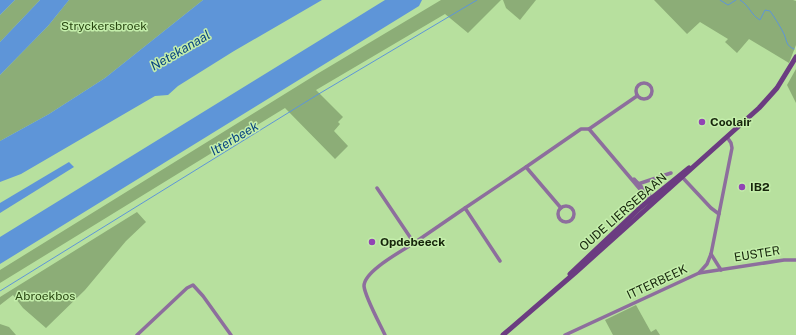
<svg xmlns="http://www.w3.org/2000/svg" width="796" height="335" font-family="'Public Sans',sans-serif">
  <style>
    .green { fill: #8cad77 }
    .water { fill: #5e95d8 }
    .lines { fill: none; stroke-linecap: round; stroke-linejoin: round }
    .stream { stroke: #5e95d8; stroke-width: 1 }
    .minor { stroke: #8d6e9d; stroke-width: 3.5 }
    .secondary { stroke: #6b3c81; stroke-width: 5 }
    .poi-dot { fill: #9143b4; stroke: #c4eeab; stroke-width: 1.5 }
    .labels { text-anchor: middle; stroke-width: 3; stroke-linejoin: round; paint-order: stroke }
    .park-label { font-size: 12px; fill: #284610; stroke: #c4eeab }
    .poi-label { font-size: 12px; font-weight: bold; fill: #16250b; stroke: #c4eeab; text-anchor: start }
    .street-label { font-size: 12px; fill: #16250b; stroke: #c4eeab }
    .water-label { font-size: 13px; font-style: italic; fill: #084481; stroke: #c4eeab }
  </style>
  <rect width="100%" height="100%" fill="#b7e09e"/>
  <g class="green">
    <path d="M 15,0 L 40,0 L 0,42 L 0,15 Z"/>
    <path d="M 69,0 L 203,0 L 105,78 L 49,114 L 0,141 L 0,75 L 48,26 Z"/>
    <path d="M 441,0 L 501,0 L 468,33 L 445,14 L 316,90 L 343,117 L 338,122 L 340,124 L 334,131 L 348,146 L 335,159 L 285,108 L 0,283 L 0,270 L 317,74 Z"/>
    <path d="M 503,0 L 536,0 L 520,20 L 506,8 Z"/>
    <path d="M 654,0 L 793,0 L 796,1 L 796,45 L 789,63 L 749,39 L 737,53 L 725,42 L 728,39 L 700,22 L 687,34 Z"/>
    <path d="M 796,69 L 796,103 L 787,85 Z"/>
    <path d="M 137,212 L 146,222 L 126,241 L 85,290 L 46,328 L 23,308 L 13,295 L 0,305 L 0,297 Z"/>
    <path d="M 636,305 L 651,332 L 656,329 L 660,335 L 613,335 L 605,320 Z"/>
    <path d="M 0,324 L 9,327 L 16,335 L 0,335 Z"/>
  </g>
  <g class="water">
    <path d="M 0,0 L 15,0 L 0,15 Z"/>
    <path d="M 40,0 L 69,0 L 48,26 L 0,75 L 0,42 Z"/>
    <path d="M 203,0 L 322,0 L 234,51 L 178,86 L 168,95 L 155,96 L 21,174 L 0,182 L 0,141 L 49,114 L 105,78 Z"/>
    <path d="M 385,0 L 422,0 L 419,6 L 0,264 L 0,237 Z"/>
    <path d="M 69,162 L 74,167 L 0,213 L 0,203 Z"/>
  </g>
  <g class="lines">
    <g class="stream">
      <path d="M 720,0 L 728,5 L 736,0"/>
      <path d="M 740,0 C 749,5 751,15 760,20 L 765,10 L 770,11 C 775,18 780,26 784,34 C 787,41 786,46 794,49"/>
      <path d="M 0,291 L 317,95 L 477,0"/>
    </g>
    <g class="minor">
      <circle cx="644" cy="91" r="8"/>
      <path d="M 637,96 L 589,129 L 650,201"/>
      <path d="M 683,178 L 711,208 L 719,214"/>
      <path d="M 634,179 L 653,199"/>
      <path d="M 638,184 L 671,173"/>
      <path d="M 377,188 L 414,243 L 465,208 L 500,261"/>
      <circle cx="566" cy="214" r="8"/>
      <path d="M 465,208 L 526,167"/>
      <path d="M 561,208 L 526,167 L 581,129 L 589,129"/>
      <path d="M 711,254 L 721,270"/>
      <path d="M 699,273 L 784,260 L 796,260"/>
      <path d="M 137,335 L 187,288 L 193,285 L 203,296 L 231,335"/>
      <path d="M 385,335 C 380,324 365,297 364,286 C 364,271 402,251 414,243"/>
      <path d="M 565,335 L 699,273 L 707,264 L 711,254 L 732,148 L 731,143 L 727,137"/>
    </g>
    <g class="secondary">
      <path d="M 570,274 L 641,207 L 689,168"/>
      <path d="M 503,335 L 576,272 L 759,108 L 777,88 L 796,57"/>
    </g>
  </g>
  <g class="poi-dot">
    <circle cx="702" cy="122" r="4"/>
    <circle cx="742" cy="187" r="4"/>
    <circle cx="372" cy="242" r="4"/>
  </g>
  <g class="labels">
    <g class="park-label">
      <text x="104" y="30">Stryckersbroek</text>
      <text x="45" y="300">Abroekbos</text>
    </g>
    <g class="poi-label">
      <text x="710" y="126">Coolair</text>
      <text x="750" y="191">IB2</text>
      <text x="380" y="246">Opdebeeck</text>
    </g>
    <g class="street-label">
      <text transform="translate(623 212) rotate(-41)" y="4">OUDE LIERSEBAAN</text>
      <text transform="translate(757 254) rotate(-9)" y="4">EUSTER</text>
      <text transform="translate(657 282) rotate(-25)" y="4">ITTERBEEK</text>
    </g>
    <g class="water-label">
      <text transform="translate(180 50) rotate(-30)" y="5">Netekanaal</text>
      <text transform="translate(234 138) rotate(-31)" y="5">Itterbeek</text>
    </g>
  </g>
</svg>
